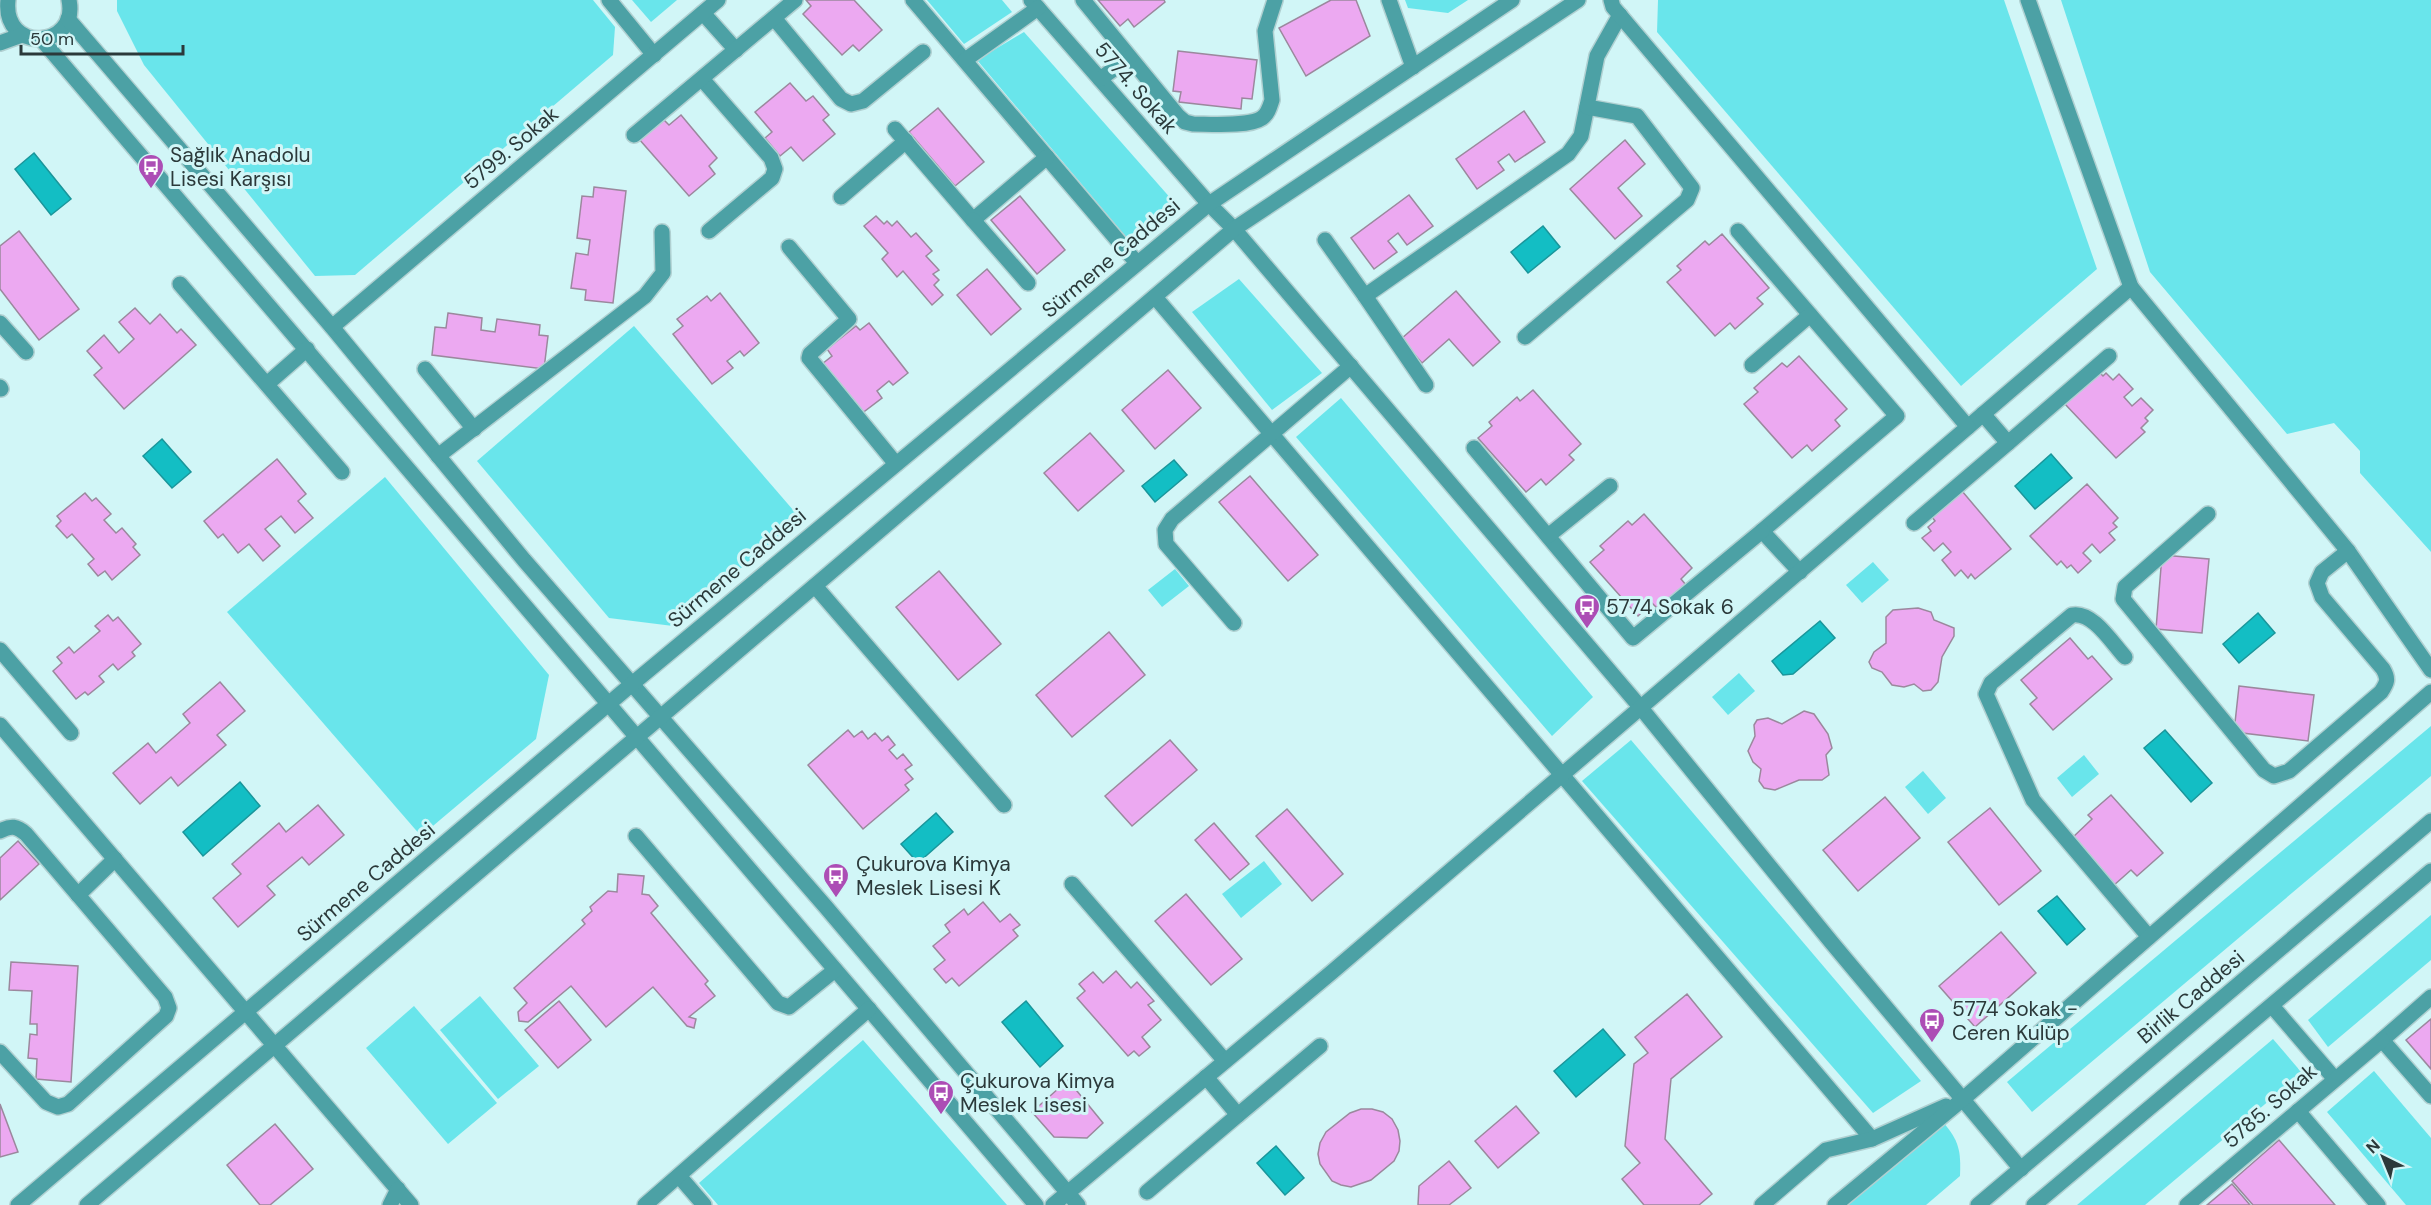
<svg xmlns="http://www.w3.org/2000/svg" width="2431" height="1205" font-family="'DM Sans',sans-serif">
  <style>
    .green { fill: #69e5eb }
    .water { fill: #13bec4; stroke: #1a969b; stroke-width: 1.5 }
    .building { fill: #eca9f1; stroke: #9b889d; stroke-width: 1.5 }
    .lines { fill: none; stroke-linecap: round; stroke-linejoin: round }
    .minor-casing { stroke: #b0d0d1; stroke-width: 18 }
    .minor { stroke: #4ca1a5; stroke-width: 15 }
    .labels { text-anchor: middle; stroke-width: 6; stroke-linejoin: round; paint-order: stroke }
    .street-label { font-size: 21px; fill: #2b393a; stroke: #d1f6f7 }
    .poi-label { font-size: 21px; fill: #2b393a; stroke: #d1f6f7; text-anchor: start }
  </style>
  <rect width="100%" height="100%" fill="#d1f6f7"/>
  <g class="green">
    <path d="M 117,0 L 593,0 L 615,27 L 613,55 L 355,275 L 315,276 L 144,65 L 117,11 Z"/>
    <path d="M 632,0 L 677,0 L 651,22 Z"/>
    <path d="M 927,0 L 1002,0 L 1012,12 L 964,44 Z"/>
    <path d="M 1405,0 L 1468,0 L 1448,13 L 1408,8 Z"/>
    <path d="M 1658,0 L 2004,0 L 2097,269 L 1961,386 L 1657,32 Z"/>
    <path d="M 2061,0 L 2431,0 L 2431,552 L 2360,473 L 2360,451 L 2334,423 L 2287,434 L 2150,272 Z"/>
    <path d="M 1024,32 L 1173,201 L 1127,238 L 977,60 Z"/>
    <path d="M 1239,279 L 1322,373 L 1272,410 L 1192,312 Z"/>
    <path d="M 634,326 L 800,518 L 673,626 L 609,618 L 477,461 Z"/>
    <path d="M 1341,398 L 1593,697 L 1552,736 L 1296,437 Z"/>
    <path d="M 385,477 L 549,675 L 536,739 L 421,836 L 227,612 Z"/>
    <path d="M 1873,562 L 1889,580 L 1862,603 L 1846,585 Z"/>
    <path d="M 1175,569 L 1189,586 L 1162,607 L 1148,590 Z"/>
    <path d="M 1739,673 L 1755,691 L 1728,715 L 1712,697 Z"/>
    <path d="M 2431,726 L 2431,776 L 2032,1112 L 2007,1082 Z"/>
    <path d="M 1631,740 L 1921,1081 L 1873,1113 L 1582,781 Z"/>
    <path d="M 2084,755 L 2099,774 L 2072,797 L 2057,778 Z"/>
    <path d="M 1923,771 L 1946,798 L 1928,814 L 1905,787 Z"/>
    <path d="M 1264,861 L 1282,884 L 1241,918 L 1222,894 Z"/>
    <path d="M 2431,915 L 2431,960 L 2328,1047 L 2308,1020 Z"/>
    <path d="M 480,996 L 539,1066 L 498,1099 L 440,1030 Z"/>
    <path d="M 414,1006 L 497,1103 L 448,1144 L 366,1048 Z"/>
    <path d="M 2273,1039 L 2302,1073 L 2145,1205 L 2077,1205 Z"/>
    <path d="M 863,1040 L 1007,1205 L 718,1205 L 699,1183 Z"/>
    <path d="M 2374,1071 L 2431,1138 L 2431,1205 L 2406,1205 L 2327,1112 Z"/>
    <path d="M 1943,1122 C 1959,1141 1961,1150 1960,1176 L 1926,1205 L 1844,1205 Z"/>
  </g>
  <g class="water">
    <path d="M 34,153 L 71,199 L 51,215 L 15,169 Z"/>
    <path d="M 1543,226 L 1560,247 L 1528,273 L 1511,252 Z"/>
    <path d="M 162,439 L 191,472 L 172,488 L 143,456 Z"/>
    <path d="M 2051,454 L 2072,478 L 2035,509 L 2015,486 Z"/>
    <path d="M 1174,460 L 1187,475 L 1155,502 L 1142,486 Z"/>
    <path d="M 2258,613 L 2275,633 L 2239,663 L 2223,644 Z"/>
    <path d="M 1820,621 L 1835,638 L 1793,674 L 1783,675 L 1772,661 Z"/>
    <path d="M 2165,730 L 2212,783 L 2191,802 L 2144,748 Z"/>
    <path d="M 240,782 L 260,806 L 203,856 L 183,832 Z"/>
    <path d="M 936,813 L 953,832 L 918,863 L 901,844 Z"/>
    <path d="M 2057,896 L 2085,929 L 2067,945 L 2038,911 Z"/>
    <path d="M 1026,1001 L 1063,1046 L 1040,1067 L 1002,1022 Z"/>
    <path d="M 1603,1029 L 1625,1055 L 1576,1097 L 1554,1071 Z"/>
    <path d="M 1276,1146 L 1304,1178 L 1285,1195 L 1257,1163 Z"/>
  </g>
  <g class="building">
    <path d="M 806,0 L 854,0 L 882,30 L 859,51 L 853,45 L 842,55 L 803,14 L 811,6 Z"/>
    <path d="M 1098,0 L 1164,0 L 1165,2 L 1134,27 L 1128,19 L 1120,26 Z"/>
    <path d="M 1331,0 L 1356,0 L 1370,36 L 1306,76 L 1279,28 Z"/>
    <path d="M 1178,51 L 1257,60 L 1252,99 L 1242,98 L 1241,109 L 1179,102 L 1181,92 L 1173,91 Z"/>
    <path d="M 790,83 L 806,101 L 813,96 L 829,115 L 823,120 L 835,134 L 803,161 L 791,147 L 780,156 L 765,138 L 772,132 L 755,112 Z"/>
    <path d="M 938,108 L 984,162 L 955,186 L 909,132 Z"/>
    <path d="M 1524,111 L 1545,142 L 1515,162 L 1509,154 L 1498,162 L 1504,170 L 1477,189 L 1456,159 Z"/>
    <path d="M 681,115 L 717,158 L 709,166 L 715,174 L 689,196 L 639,139 L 663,119 L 669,125 Z"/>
    <path d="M 1625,140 L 1645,164 L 1618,188 L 1642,216 L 1615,239 L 1570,189 Z"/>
    <path d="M 594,187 L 626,191 L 613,303 L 585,300 L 586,290 L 571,288 L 576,253 L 588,255 L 590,240 L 577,238 L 582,196 L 593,197 Z"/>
    <path d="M 1409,195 L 1433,226 L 1407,245 L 1398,233 L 1388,241 L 1397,252 L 1374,269 L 1351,238 Z"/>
    <path d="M 1020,196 L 1065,250 L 1037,274 L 991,220 Z"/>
    <path d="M 876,216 L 884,224 L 887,221 L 892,226 L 897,221 L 911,237 L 916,233 L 932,251 L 926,256 L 939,270 L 933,274 L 939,280 L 934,285 L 943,295 L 932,305 L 903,271 L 897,277 L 882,259 L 888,253 L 864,226 Z"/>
    <path d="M 19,231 L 79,309 L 39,340 L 0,289 L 0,246 Z"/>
    <path d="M 1722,234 L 1769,288 L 1757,298 L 1763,304 L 1735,329 L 1730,323 L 1715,336 L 1667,282 L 1681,270 L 1677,266 L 1705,241 L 1709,245 Z"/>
    <path d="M 987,269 L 1021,309 L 991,335 L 957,295 Z"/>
    <path d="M 1456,291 L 1500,342 L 1473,366 L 1449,339 L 1422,363 L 1401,339 Z"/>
    <path d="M 720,293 L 759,343 L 744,356 L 740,351 L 727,361 L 733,368 L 712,384 L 673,334 L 683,326 L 677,319 L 707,296 L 711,301 Z"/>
    <path d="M 135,308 L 150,324 L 160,314 L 177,333 L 181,329 L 196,345 L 124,409 L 94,375 L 102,368 L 87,351 L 104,335 L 119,353 L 134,339 L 119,322 Z"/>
    <path d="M 448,313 L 482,318 L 481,330 L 495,332 L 497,319 L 540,325 L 539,335 L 548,336 L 544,369 L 432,355 L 435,327 L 446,328 Z"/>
    <path d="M 869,323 L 908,373 L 893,385 L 889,381 L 877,391 L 882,398 L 861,414 L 822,364 L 832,356 L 827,349 L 856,326 L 860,330 Z"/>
    <path d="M 1799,356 L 1847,409 L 1835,420 L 1840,426 L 1812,451 L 1807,445 L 1792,458 L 1744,404 L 1758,392 L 1754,388 L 1782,363 L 1787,367 Z"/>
    <path d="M 1168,370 L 1201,408 L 1155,449 L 1122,410 Z"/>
    <path d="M 2098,371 L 2103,376 L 2106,373 L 2113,380 L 2119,374 L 2133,389 L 2124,397 L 2132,406 L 2141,398 L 2153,410 L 2145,418 L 2148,421 L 2141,428 L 2145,432 L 2116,458 L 2064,403 Z"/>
    <path d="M 1533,390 L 1581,444 L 1569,455 L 1574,460 L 1546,485 L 1541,479 L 1526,492 L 1478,438 L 1492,426 L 1489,422 L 1517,397 L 1520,401 Z"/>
    <path d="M 1090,433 L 1124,471 L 1078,511 L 1044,473 Z"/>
    <path d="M 277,459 L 306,494 L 298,501 L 313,518 L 295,533 L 281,516 L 265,529 L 280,546 L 263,561 L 249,544 L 238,553 L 223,534 L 218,538 L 204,521 Z"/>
    <path d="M 1250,476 L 1318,555 L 1288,581 L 1219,502 Z"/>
    <path d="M 2087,484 L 2118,518 L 2113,523 L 2117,527 L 2109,533 L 2115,540 L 2100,553 L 2092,544 L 2083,553 L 2091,561 L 2078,573 L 2071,565 L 2067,568 L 2061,561 L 2057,565 L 2030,536 Z"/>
    <path d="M 1962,491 L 2011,549 L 1975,579 L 1971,574 L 1968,578 L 1961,570 L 1955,576 L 1942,560 L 1951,552 L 1943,543 L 1934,551 L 1922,538 L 1931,531 L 1928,527 L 1935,521 L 1932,517 Z"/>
    <path d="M 85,493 L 92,501 L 96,498 L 111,514 L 104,520 L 116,533 L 122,528 L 136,544 L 133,547 L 140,555 L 112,580 L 105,571 L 98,576 L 88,564 L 94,559 L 72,534 L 67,538 L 56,526 L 61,521 L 57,516 Z"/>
    <path d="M 1644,514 L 1692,568 L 1681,579 L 1686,585 L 1658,609 L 1652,603 L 1638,616 L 1590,562 L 1604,550 L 1600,546 L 1628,521 L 1632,525 Z"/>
    <path d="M 2162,555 L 2209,559 L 2202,633 L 2156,629 Z"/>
    <path d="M 939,571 L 1001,644 L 958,680 L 896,607 Z"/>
    <path d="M 1918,608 L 1931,612 L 1934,620 L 1954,628 L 1954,636 L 1942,657 L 1938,682 L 1931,690 L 1923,691 L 1914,684 L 1904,687 L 1892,685 L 1882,672 L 1872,668 L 1869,662 L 1874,652 L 1886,643 L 1886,617 L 1893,610 Z"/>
    <path d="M 108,615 L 113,621 L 118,617 L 141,644 L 132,652 L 135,656 L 118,670 L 113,664 L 99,676 L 104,682 L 88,695 L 85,692 L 76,699 L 53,671 L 62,663 L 57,657 L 69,647 L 74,653 L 100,631 L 95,626 Z"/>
    <path d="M 1109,632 L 1145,675 L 1072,737 L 1036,695 Z"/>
    <path d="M 2070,638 L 2088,659 L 2092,656 L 2112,679 L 2053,730 L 2030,704 L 2037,698 L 2021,680 Z"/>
    <path d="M 220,682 L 245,711 L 217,735 L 226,745 L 178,786 L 171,777 L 140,804 L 113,773 L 148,743 L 156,753 L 190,723 L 183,714 Z"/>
    <path d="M 2239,686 L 2314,695 L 2308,741 L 2234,732 Z"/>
    <path d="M 1804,711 L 1814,714 L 1828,734 L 1832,748 L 1826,755 L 1829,775 L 1822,780 L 1799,780 L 1775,790 L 1764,788 L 1759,781 L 1761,769 L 1753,762 L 1748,751 L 1755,736 L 1754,725 L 1757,720 L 1768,718 L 1782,724 Z"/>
    <path d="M 848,730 L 854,737 L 862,731 L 868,739 L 875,733 L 882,741 L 888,736 L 895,745 L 889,750 L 897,759 L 903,754 L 912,765 L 905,770 L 913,779 L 905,785 L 909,790 L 863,829 L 808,765 Z"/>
    <path d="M 1170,740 L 1197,770 L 1132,826 L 1105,796 Z"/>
    <path d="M 2111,795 L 2163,853 L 2137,876 L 2131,870 L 2113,886 L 2071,839 L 2092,819 L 2088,815 Z"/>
    <path d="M 1885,797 L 1920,838 L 1858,891 L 1823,850 Z"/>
    <path d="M 318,805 L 344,835 L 309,865 L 302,857 L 267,886 L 275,895 L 238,927 L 213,898 L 241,874 L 232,864 L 279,823 L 286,832 Z"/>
    <path d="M 1990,808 L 2041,871 L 1999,905 L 1948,842 Z"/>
    <path d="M 1287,809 L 1343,874 L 1312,901 L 1256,836 Z"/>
    <path d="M 1214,823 L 1249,864 L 1230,880 L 1195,840 Z"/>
    <path d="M 18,841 L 39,864 L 0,900 L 0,858 Z"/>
    <path d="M 618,874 L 644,876 L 642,894 L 649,895 L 658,906 L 651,913 L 708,981 L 705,984 L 715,996 L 689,1017 L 696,1019 L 694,1028 L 687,1026 L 653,987 L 606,1027 L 571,986 L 528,1022 L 519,1021 L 518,1012 L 527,1003 L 514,988 L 585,924 L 582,920 L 592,911 L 590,907 L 608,891 L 617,892 Z"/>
    <path d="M 1186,894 L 1242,959 L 1211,985 L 1155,921 Z"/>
    <path d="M 983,902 L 1000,922 L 1010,914 L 1020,925 L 1013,930 L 1018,936 L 959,986 L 952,978 L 946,983 L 934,969 L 945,960 L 933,946 L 950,932 L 945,925 L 964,909 L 968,915 Z"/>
    <path d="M 2001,932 L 2036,973 L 1975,1027 L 1939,986 Z"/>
    <path d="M 11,962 L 78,966 L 71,1082 L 36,1079 L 37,1059 L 28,1058 L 30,1034 L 37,1035 L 37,1024 L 30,1024 L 32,991 L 9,990 Z"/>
    <path d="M 1116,971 L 1131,988 L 1137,982 L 1154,1001 L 1148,1005 L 1161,1020 L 1142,1037 L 1150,1047 L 1139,1056 L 1134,1051 L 1128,1056 L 1077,998 L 1085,991 L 1079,984 L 1093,972 L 1103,983 Z"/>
    <path d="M 1687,994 L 1722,1037 L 1671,1079 L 1665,1139 L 1712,1194 L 1699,1205 L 1644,1205 L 1622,1179 L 1640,1163 L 1625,1146 L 1634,1064 L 1648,1053 L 1635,1037 Z"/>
    <path d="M 559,1001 L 591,1040 L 558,1068 L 525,1030 Z"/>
    <path d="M 2431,1019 L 2431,1069 L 2406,1040 Z"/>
    <path d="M 1068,1080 L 1103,1123 L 1087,1138 L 1054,1137 L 1032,1112 Z"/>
    <path d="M 0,1104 L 18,1152 L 0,1157 Z"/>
    <path d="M 1516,1106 L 1539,1133 L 1498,1168 L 1475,1141 Z"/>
    <path d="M 1361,1109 L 1372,1109 L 1383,1112 L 1392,1119 L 1398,1130 L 1400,1141 L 1399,1151 L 1394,1161 L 1371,1180 L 1351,1187 L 1341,1185 L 1332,1181 L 1320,1164 L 1318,1154 L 1320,1143 L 1326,1132 L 1350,1113 Z"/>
    <path d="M 275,1124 L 313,1169 L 270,1205 L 260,1205 L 227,1165 Z"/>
    <path d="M 2279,1140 L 2335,1205 L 2253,1205 L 2232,1181 Z"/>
    <path d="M 1449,1161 L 1471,1188 L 1449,1205 L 1418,1205 L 1419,1186 Z"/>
    <path d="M 2232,1184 L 2250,1205 L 2207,1205 Z"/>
  </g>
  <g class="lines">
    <defs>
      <g id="minor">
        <path d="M 8,0 C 2,54 79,49 69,0"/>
        <path d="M 609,0 L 654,55"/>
        <path d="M 913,0 L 1137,263"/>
        <path d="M 1031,0 L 1209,204 L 1234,229 L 1641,708 L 1832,943 L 2021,1169"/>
        <path d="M 1083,0 L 1178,116 L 1185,122 L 1193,124 C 1210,124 1249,127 1262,118 C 1268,114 1270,106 1272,100 L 1265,31 L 1275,0"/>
        <path d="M 1389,0 L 1413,67"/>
        <path d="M 2028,0 L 2131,287"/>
        <path d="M 703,13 L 736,50"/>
        <path d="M 774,18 L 841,99 L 851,104 L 863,101 L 923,52"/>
        <path d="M 68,19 L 332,327 L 524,560 L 825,906 L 1078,1205"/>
        <path d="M 42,40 L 1036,1205"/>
        <path d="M 0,43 L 22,35"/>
        <path d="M 965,60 L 1038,8"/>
        <path d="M 702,79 L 771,158 L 775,169 L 772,178 L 709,231"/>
        <path d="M 1100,79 L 1129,58"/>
        <path d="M 895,129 L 973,220 L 1047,157"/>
        <path d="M 634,135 L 795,0"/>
        <path d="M 841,197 L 906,141"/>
        <path d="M 973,220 L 1028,283"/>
        <path d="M 1738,231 L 1897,416 L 1762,531 L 1800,572"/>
        <path d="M 1325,240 L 1365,296 L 1568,154 L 1581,136 L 1597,56 L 1620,15"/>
        <path d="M 789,247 L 849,319 L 810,354 L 809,358 L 896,464"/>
        <path d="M 180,284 L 342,472"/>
        <path d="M 1365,296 L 1426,385"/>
        <path d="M 1155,297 L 1872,1139"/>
        <path d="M 0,323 L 26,352"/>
        <path d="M 332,327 L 718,0"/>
        <path d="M 1525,337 L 1687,200 L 1692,188 L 1637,116 L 1587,107"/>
        <path d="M 1752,365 L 1810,315"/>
        <path d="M 425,369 L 474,429"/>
        <path d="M 267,384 L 307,349"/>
        <path d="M 0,387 L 1,389"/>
        <path d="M 1968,427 L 2131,287 L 2348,551 L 2431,670"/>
        <path d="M 2008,443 L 2109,356"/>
        <path d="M 1474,448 L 1633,638 L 1762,531"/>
        <path d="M 438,456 L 645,296 L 663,273 L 662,232"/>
        <path d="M 2208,514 L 2125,587 L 2123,599 L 2264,770 L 2274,776 L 2289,771 L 2381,692 C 2387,683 2389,679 2383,669 L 2322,597 L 2317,583 L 2322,572 L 2348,551"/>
        <path d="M 1914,523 L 2008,443 L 1983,414"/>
        <path d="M 1548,536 L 1610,486"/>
        <path d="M 815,586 L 1004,805"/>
        <path d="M 1234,623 L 1166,544 L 1165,530 L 1172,519 L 1351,366"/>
        <path d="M 0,650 L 71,733"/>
        <path d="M 2125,657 C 2112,643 2093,611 2072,615 L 1991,683 L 1986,694 L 2033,800 L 2149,937"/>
        <path d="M 0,725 L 411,1205"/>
        <path d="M 0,831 C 11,825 17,826 26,834 L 165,997 L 169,1008 L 166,1016 L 68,1104 L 58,1107 L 46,1102 L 0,1052"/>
        <path d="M 636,836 L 778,1003 L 789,1007 L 835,970"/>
        <path d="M 1072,884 L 1225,1061"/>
        <path d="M 78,895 L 115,859"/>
        <path d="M 2431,997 L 2382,1040 L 2431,1096"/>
        <path d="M 2272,1006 L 2334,1078"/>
        <path d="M 1206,1077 L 1238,1115 L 1320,1046"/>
        <path d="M 2298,1111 L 2378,1205"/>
        <path d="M 679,1176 L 704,1205"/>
        <path d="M 1147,1192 L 1238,1115"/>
        <path d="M 18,1205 L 632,684 L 1209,204 L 1512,0"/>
        <path d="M 87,1205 L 1234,229 L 1578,0"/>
        <path d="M 390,1205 L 398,1189"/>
        <path d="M 645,1205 L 869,1009"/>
        <path d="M 1053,1205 L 1332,972 L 1968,427 L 1613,7 L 1611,0"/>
        <path d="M 1762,1205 L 1826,1150 L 1872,1139 L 1946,1106"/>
        <path d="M 1835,1205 L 1963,1099 L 2431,692"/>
        <path d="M 1978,1205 L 2431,821"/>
        <path d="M 2034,1205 L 2431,871"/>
        <path d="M 2187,1205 L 2382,1040"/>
      </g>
    </defs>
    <use href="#minor" class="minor-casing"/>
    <use href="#minor" class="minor"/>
  </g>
  <defs>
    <symbol id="bus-pin" viewBox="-11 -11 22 30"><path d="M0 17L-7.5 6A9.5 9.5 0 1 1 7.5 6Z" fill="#ac4db5" stroke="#d1f6f7"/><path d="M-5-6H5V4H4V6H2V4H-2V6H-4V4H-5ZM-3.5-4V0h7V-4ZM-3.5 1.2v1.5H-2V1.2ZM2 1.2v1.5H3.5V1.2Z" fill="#fff"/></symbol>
  </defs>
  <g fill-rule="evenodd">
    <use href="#bus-pin" x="136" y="152" width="30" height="40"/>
    <use href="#bus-pin" x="1572" y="592" width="30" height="40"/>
    <use href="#bus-pin" x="821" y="861" width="30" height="40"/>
    <use href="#bus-pin" x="1917" y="1006" width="30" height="40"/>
    <use href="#bus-pin" x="926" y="1078" width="30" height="40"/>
  </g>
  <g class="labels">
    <g class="street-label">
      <text transform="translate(1136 88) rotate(49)" y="7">5774. Sokak</text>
      <text transform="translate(511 148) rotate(-40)" y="7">5799. Sokak</text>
      <text transform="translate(1111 258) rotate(-40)" y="7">Sürmene Caddesi</text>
      <text transform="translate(737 568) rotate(-40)" y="7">Sürmene Caddesi</text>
      <text transform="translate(366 882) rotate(-40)" y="7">Sürmene Caddesi</text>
      <text transform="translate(2191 997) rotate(-40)" y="7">Birlik Caddesi</text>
      <text transform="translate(2270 1106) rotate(-41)" y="7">5785. Sokak</text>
    </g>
    <g class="poi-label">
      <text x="170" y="162">Sağlık Anadolu<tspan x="170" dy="24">Lisesi Karşısı</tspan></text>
      <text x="1606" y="614">5774 Sokak 6</text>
      <text x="856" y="871">Çukurova Kimya<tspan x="856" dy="24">Meslek Lisesi K</tspan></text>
      <text x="1952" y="1016">5774 Sokak -<tspan x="1952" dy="24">Ceren Kulüp</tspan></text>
      <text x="960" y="1088">Çukurova Kimya<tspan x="960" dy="24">Meslek Lisesi</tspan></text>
    </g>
  </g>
  <g transform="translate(2383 1157) rotate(317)" stroke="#d1f6f7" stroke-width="4.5" paint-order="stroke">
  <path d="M0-4.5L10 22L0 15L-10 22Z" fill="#2b393a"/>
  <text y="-9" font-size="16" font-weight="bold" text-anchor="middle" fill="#2b393a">N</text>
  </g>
  <path d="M21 45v9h162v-9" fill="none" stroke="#2b393a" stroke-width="3"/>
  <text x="30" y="45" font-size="18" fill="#2b393a" stroke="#d1f6f7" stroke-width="4.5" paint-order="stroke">50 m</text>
</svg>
